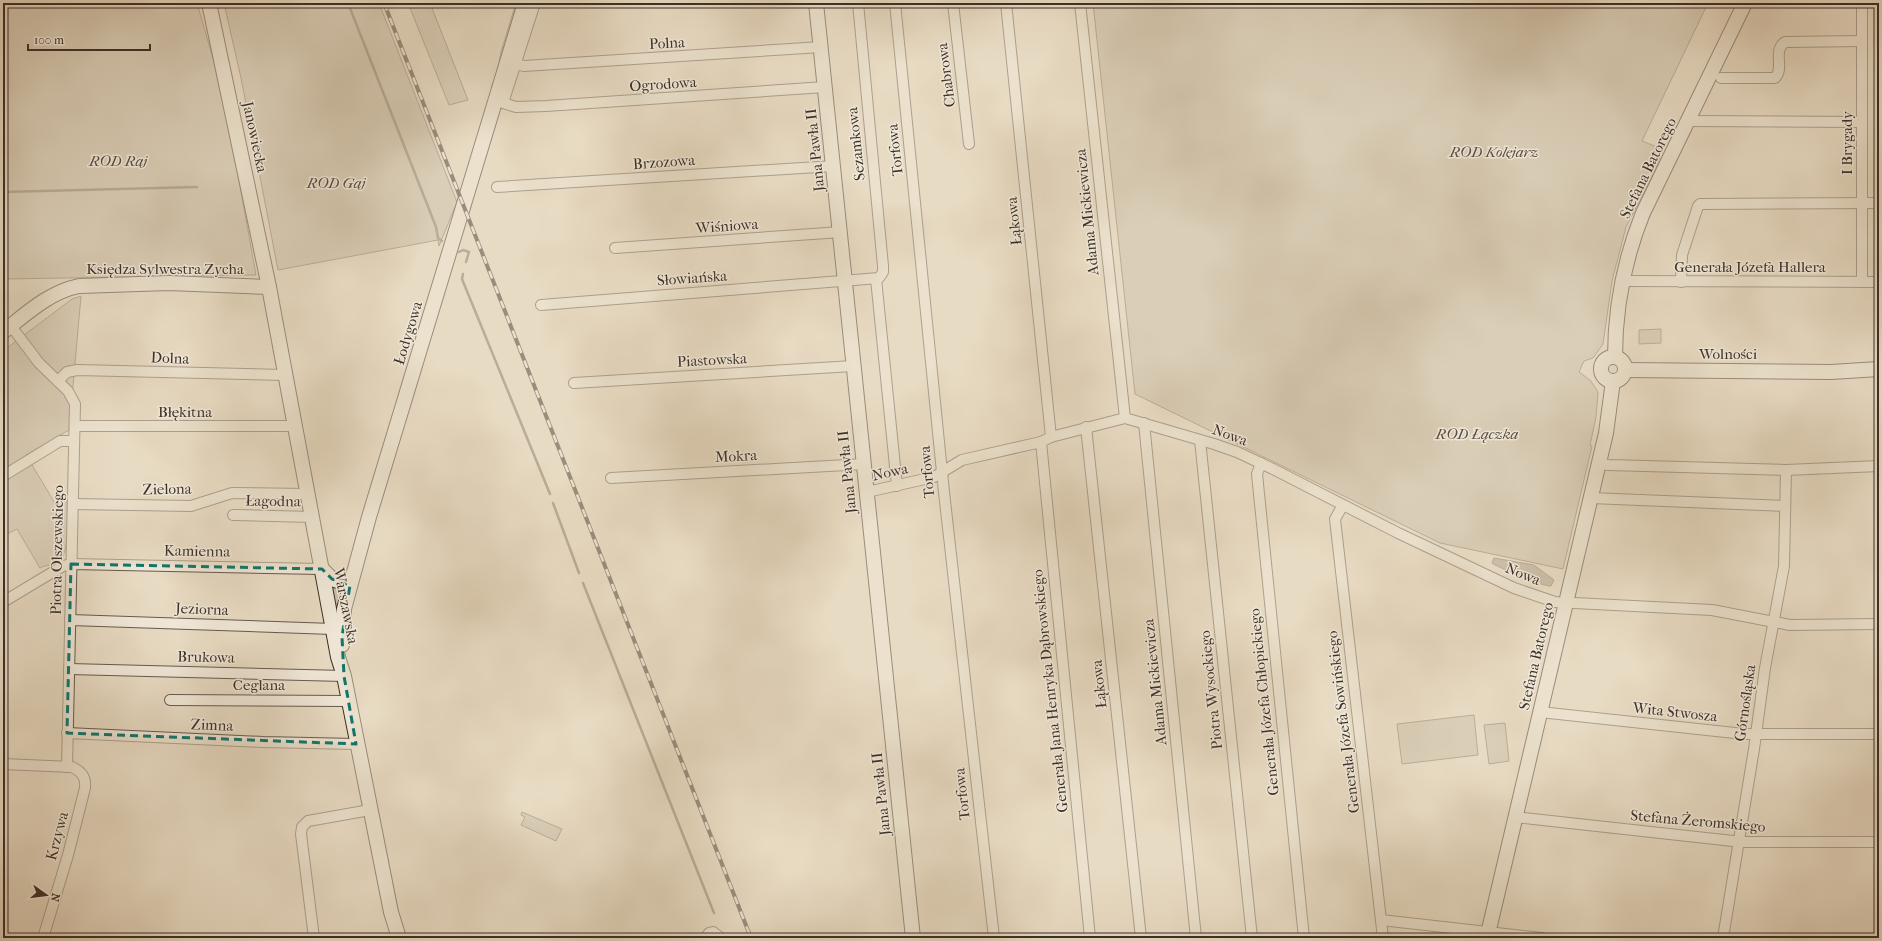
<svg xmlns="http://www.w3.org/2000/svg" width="1882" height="941" font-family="'IM FELL French Canon',serif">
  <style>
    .green { fill: #cbbea9; stroke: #847668 }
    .water { fill: #aea18e; stroke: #807365 }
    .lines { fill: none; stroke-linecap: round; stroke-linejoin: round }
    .stream { stroke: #807365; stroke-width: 2.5 }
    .street-casing { stroke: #675a4f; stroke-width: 12 }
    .secondary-casing { stroke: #3c2f28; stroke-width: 16 }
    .street { stroke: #f0e8d8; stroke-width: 10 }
    .secondary { stroke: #f0e8d8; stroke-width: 14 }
    .rail-casing { stroke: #3c2f28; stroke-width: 4 }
    .rail { stroke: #f0e8d8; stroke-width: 2.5; stroke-dasharray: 8; stroke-linecap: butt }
    .marked { fill: none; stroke: #0f766e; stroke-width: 3; stroke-dasharray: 8 5; stroke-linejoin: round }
    .labels { text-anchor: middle; stroke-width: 3; stroke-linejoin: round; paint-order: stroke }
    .street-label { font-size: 15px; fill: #3c2f28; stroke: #f0e8d8 }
    .park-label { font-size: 15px; font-style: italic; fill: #594c42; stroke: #f0e8d8 }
  </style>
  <rect width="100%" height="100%" fill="#e8dbc3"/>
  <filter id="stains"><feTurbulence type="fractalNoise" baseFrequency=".005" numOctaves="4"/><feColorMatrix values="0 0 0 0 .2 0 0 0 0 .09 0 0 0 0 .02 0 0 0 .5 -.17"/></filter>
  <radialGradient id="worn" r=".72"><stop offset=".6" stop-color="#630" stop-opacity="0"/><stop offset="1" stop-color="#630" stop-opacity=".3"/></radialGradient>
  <g class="green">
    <path d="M 3,3 L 197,3 L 218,76 L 232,142 L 256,275 L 3,279 Z"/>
    <path d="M 224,3 L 379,3 L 457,202 L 439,246 L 438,240 L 278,270 L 241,78 Z"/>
    <path d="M 408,3 L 430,3 L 468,100 L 449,105 Z"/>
    <path d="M 516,3 L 520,3 L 491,96 L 492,85 L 496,77 L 501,52 Z"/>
    <path d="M 1093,3 L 1708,3 L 1642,141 L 1662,149 L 1656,169 L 1626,227 L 1612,281 L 1603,344 L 1593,358 L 1584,361 L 1579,372 L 1590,380 L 1598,392 L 1596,417 L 1590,445 L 1592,446 L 1563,569 L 1440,543 L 1135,394 Z"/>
    <path d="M 81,296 L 69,430 L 26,455 L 56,505 L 67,498 C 67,512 70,551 60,561 C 54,566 47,564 40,568 L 17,529 L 3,536 L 3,351 L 72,299 Z"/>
    <path d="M 1661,329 L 1661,343 L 1639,344 L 1639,330 Z"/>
    <path d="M 336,587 L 339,588 L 341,592 L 337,617 L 332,589 Z"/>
    <path d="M 1474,715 L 1478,755 L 1402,764 L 1397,724 Z"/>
    <path d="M 1505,723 L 1509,761 L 1489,764 L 1484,725 Z"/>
    <path d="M 522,812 L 562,829 L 556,841 L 521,825 L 525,817 L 521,815 Z"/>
  </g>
  <path class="water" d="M 1494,558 L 1534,565 L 1554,580 L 1551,586 L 1549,586 L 1530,581 L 1495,565 L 1492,563 Z"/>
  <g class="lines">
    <g class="stream">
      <path d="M 348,3 L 436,227 L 438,238 L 442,241"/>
      <path d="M 3,192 L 197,187"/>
      <path d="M 459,252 L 463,250 L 469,252 L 466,262"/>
      <path d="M 463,274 L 462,279 L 550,494"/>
      <path d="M 553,503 L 579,573"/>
      <path d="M 583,583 L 714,913"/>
    </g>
    <defs>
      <g id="street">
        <path d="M 535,3 L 503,103 L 516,107 L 546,106 L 825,87"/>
        <path d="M 895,3 L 944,492 L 994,938"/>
        <path d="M 953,3 L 969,144"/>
        <path d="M 1006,3 L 1051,437"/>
        <path d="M 1080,3 L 1125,418"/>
        <path d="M 515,64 L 524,66 L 821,47"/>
        <path d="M 1721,78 L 1775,78 C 1785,68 1772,51 1785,42 L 1862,41"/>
        <path d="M 1689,121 L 1862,122"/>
        <path d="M 497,187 L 834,166"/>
        <path d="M 615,248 L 841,232"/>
        <path d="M 876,279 L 897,486"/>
        <path d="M 1621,281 L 1879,282"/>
        <path d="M 1681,282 L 1682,255 L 1698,206 L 1700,204 L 1879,203"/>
        <path d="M 1862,282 L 1862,3"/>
        <path d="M 541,305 L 879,278 L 883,272 L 883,266 L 858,3"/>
        <path d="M 11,326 L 39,363 L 68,391 L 75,404 L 67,767"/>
        <path d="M 58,381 L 67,372 L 77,370 L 285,375"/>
        <path d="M 574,383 L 853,366"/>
        <path d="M 1144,423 L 1196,938"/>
        <path d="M 75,426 L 295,426"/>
        <path d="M 1086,427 L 1141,938"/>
        <path d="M 1200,440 L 1252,938"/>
        <path d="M 1041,442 L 1090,938"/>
        <path d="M 1261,463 L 1257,474 L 1258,484 L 1304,938"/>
        <path d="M 1599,463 L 1608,465 L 1786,470 L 1879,466"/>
        <path d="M 3,476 L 60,441 L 74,441"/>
        <path d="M 611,478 L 864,464"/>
        <path d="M 867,492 L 934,477 L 962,460 L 1041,442 L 1051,437 L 1125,418 L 1214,444 L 1237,452 L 1273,469 L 1398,533 L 1514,588 L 1555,602 L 1712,610 L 1790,625 L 1879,624"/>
        <path d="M 1591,498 L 1785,506"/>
        <path d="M 73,504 L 191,506 L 232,493 L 308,494"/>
        <path d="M 1343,505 L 1335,519 L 1383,938"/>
        <path d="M 233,515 L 313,517"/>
        <path d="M 3,602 L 63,566 L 71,564 L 322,569"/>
        <path d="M 70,620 L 333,629"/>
        <path d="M 69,669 L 344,676"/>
        <path d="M 170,700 L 348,701"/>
        <path d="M 1540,712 L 1744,734 L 1879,734"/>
        <path d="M 67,733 L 263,742 L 356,744"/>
        <path d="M 3,764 L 72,767 C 82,772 86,777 85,788 L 68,855 L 43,938"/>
        <path d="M 1515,817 L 1742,842 L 1879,842"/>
        <path d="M 1381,920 L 1542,938"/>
        <path d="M 314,938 L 301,834 L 302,827 L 308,821 L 370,810"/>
        <path d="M 705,938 L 709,933 L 713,932 L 721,938"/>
        <path d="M 1723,938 L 1754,749 L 1765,668 L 1784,566 L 1786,470"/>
      </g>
      <g id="secondary">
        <path d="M 209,3 L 269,287 L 338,657 L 344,676 L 391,912 L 399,938"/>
        <path d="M 816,3 L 913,938"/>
        <path d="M 3,332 C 26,314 49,292 79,286 L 169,283 L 269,287"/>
        <circle cx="1613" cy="369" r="12"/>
        <path d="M 1615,357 C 1615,307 1624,260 1643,213 L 1745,3"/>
        <path d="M 1625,370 L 1831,372 L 1879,369"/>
        <path d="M 322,569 L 332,579 L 350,585"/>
        <path d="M 342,645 L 344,609 L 369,517 L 525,3"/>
        <path d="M 1487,938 L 1606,433 L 1613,381"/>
      </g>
    </defs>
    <use href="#street" class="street-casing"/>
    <use href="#secondary" class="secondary-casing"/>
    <use href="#street" class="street"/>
    <use href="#secondary" class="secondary"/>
    <defs>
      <path id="rail" d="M 384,3 L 751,938"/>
    </defs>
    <use href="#rail" class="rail-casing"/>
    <use href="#rail" class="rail"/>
  </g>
  <path d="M0 0H1882V941H0ZM 71,564 L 322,569 L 332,579 L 350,585 L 342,637 L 344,676 L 356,744 L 67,733 Z" fill="#e8dbc3" fill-opacity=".55" fill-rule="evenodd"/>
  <path class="marked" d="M 71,564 L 322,569 L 332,579 L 350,585 L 342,637 L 344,676 L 356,744 L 67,733 Z"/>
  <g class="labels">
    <g class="street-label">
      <text transform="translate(667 43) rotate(-3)" y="5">Polna</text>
      <text transform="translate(946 75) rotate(-97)" y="5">Chabrowa</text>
      <text transform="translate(663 84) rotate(-4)" y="5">Ogrodowa</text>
      <text transform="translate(255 137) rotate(78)" y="5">Janowiecka</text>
      <text transform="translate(1847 143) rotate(-90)" y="5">I Brygady</text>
      <text transform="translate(856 144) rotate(-96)" y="5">Sezamkowa</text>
      <text transform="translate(815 150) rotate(-96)" y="5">Jana Pawła II</text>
      <text transform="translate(895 150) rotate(-96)" y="5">Torfowa</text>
      <text transform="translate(664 162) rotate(-4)" y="5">Brzozowa</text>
      <text transform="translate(1648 168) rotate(-64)" y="5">Stefana Batorego</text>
      <text transform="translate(1087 212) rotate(-96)" y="5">Adama Mickiewicza</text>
      <text transform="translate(1014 221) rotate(-96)" y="5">Łąkowa</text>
      <text transform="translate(727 226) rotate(-4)" y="5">Wiśniowa</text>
      <text x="1750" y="272">Generała Józefa Hallera</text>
      <text x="165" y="274">Księdza Sylwestra Zycha</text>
      <text transform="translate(692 278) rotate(-4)" y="5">Słowiańska</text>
      <text transform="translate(408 333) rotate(-73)" y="5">Łodygowa</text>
      <text x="1728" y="359">Wolności</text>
      <text transform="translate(170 358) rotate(2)" y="5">Dolna</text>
      <text transform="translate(712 360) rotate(-3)" y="5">Piastowska</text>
      <text x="185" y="417">Błękitna</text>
      <text transform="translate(1230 435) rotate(20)" y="5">Nowa</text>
      <text transform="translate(736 456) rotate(-3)" y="5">Mokra</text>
      <text transform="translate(847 472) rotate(-96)" y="5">Jana Pawła II</text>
      <text transform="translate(890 472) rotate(-12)" y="5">Nowa</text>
      <text transform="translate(927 472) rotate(-95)" y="5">Torfowa</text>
      <text transform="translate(167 489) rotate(-1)" y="5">Zielona</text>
      <text transform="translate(273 501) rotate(1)" y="5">Łagodna</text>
      <text transform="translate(57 550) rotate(-89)" y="5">Piotra Olszewskiego</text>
      <text transform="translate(197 551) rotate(1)" y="5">Kamienna</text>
      <text transform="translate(1523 574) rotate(22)" y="5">Nowa</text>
      <text transform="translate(346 606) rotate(79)" y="5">Warszawska</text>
      <text transform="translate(202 609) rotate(2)" y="5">Jeziorna</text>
      <text transform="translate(1536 656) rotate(-77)" y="5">Stefana Batorego</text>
      <text transform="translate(206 657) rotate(1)" y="5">Brukowa</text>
      <text transform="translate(1155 682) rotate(-96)" y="5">Adama Mickiewicza</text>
      <text transform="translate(1099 684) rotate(-96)" y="5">Łąkowa</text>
      <text x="259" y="690">Ceglana</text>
      <text transform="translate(1211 690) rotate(-96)" y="5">Piotra Wysockiego</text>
      <text transform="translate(1050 691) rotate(-96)" y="5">Generała Jana Henryka Dąbrowskiego</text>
      <text transform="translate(1264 702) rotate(-96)" y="5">Generała Józefa Chłopickiego</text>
      <text transform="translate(1745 703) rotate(-82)" y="5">Górnośląska</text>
      <text transform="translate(1675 712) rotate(6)" y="5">Wita Stwosza</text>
      <text transform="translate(1343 722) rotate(-97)" y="5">Generała Józefa Sowińskiego</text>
      <text transform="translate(212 725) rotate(2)" y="5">Zimna</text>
      <text transform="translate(881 794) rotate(-96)" y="5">Jana Pawła II</text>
      <text transform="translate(962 794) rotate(-96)" y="5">Torfowa</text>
      <text transform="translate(1698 821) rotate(5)" y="5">Stefana Żeromskiego</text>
      <text transform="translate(57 836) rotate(-75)" y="5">Krzywa</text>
    </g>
    <g class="park-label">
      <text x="1494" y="157">ROD Kolejarz</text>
      <text x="118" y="166">ROD Raj</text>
      <text x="336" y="188">ROD Gaj</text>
      <text x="1477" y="439">ROD Łączka</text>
    </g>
  </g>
  <rect width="1882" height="941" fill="none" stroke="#e8dbc3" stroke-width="16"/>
  <rect x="4" y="4" width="1874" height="933" fill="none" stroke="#3c2f28" stroke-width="2"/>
  <rect x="8" y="8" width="1866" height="925" fill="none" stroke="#3c2f28"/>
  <g transform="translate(46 895) rotate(104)" stroke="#f0e8d8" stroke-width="3" paint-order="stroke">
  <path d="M0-3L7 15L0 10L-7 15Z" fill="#3c2f28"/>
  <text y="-6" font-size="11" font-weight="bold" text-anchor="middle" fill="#3c2f28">N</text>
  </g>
  <path d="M28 44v6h122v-6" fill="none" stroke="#3c2f28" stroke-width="2"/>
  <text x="34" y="44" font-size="12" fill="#3c2f28" stroke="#f0e8d8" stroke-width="3" paint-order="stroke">100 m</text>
  <rect width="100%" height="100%" filter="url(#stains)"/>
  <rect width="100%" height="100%" fill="url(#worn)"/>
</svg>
